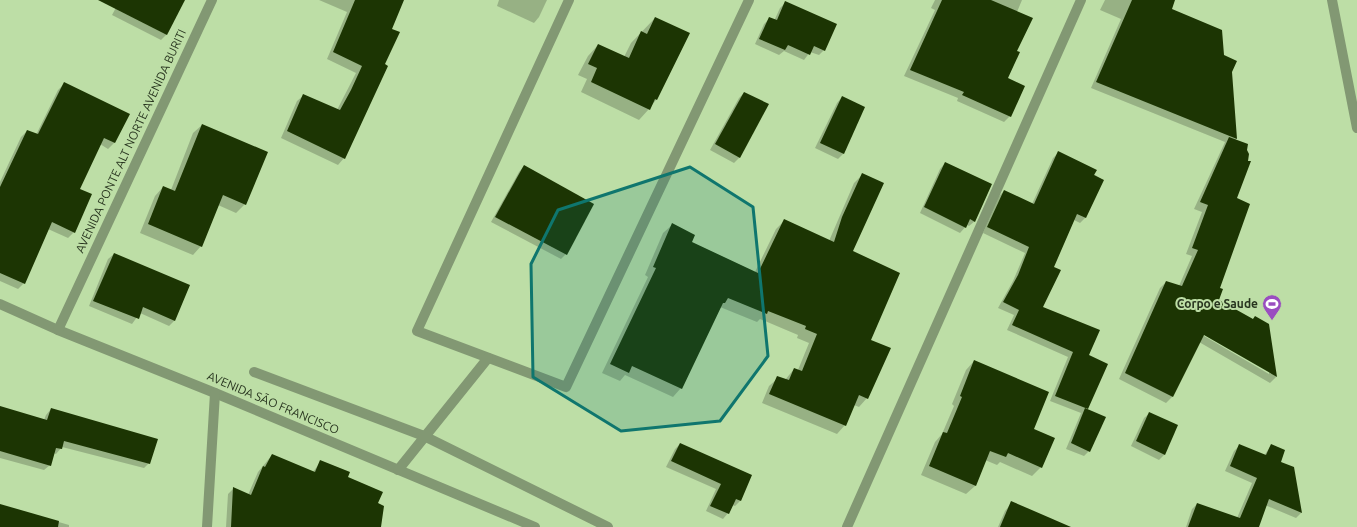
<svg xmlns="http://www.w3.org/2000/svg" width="1357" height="527" font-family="Ubuntu,sans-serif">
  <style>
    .shadow { fill: #0003; fill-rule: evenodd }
    .building { fill: #1c3503 }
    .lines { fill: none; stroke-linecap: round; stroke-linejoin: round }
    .minor { stroke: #829873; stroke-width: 10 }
    .marked { fill: #0f766e; fill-opacity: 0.2; stroke: #0f766e; stroke-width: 3; stroke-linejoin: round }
    .labels { text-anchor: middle; stroke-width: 4; stroke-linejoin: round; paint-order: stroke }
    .street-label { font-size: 12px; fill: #28351f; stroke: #bddea6 }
    .poi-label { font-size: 12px; font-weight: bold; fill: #28351f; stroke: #bddea6; text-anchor: end }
  </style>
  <rect width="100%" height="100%" fill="#bddea6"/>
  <g class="shadow">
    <path d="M 120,0 L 184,0 L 166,35 L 161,40 L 112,15 Z"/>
    <path d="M 319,0 L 402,0 L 391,30 L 384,65 L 344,158 L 338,165 L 281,138 L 297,101 L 304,95 L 337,110 L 356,73 L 327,59 L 347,12 Z"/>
    <path d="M 499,0 L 547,0 L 539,17 L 534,23 L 497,6 Z"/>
    <path d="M 935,0 L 1022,0 L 1017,12 L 1016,51 L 1007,78 L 1010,116 L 1004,122 L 957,101 L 958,98 L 904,76 L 935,10 L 931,8 Z"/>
    <path d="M 1105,0 L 1174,0 L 1170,9 L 1223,56 L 1231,72 L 1236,139 L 1236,199 L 1217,300 L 1252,320 L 1255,317 L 1268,324 L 1276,377 L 1270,383 L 1199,342 L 1172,397 L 1166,403 L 1119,379 L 1160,288 L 1166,282 L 1179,286 L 1192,256 L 1186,254 L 1202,212 L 1194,209 L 1225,142 L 1091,88 L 1121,19 L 1100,10 ZM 1200,331 L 1269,371 L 1269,374 L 1199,333 Z"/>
    <path d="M 786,2 L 824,50 L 819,55 L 810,52 L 804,60 L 784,51 L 779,55 L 755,44 L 764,24 L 770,18 L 774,21 L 780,8 Z"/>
    <path d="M 655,18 L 689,34 L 656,100 L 649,109 L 639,120 L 581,92 L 587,79 L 578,75 L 588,56 L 598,45 L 624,57 L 631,43 Z"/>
    <path d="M 64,84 L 128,114 L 114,143 L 108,149 L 100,144 L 78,189 L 74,232 L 68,238 L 48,229 L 24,283 L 18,289 L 0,281 L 0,182 L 21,137 L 27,131 L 36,135 L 58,90 Z"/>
    <path d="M 744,93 L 740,157 L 734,163 L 710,150 L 739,98 Z"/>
    <path d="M 842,97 L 863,108 L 843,154 L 838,159 L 815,148 L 837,103 Z"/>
    <path d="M 202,125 L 245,204 L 236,213 L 218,205 L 201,246 L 193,255 L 140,233 L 155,196 L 163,187 L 171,190 L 193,133 Z"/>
    <path d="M 1059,152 L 1103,180 L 1085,218 L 1080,223 L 1074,220 L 1053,267 L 1042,307 L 1088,356 L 1086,409 L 1089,451 L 1084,456 L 1066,449 L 1081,413 L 1050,401 L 1068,357 L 1007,330 L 1014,315 L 998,308 L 1013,281 L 1025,253 L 983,233 L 999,196 L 1004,191 L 1032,204 L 1053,158 Z"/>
    <path d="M 945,163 L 975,221 L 969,226 L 967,225 L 960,233 L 920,213 L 940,169 Z"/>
    <path d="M 524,166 L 566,254 L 561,259 L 491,222 L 519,172 Z"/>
    <path d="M 863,174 L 851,251 L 870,341 L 867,398 L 859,407 L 854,405 L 845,425 L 837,434 L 762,403 L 769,386 L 778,378 L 785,380 L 794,369 L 798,370 L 809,343 L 797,338 L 798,335 L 760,319 L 757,322 L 720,307 L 681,388 L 673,397 L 625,375 L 620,381 L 602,373 L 648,277 L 645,275 L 663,233 L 672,225 L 691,242 L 755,272 L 776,229 L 785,220 L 829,241 L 854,183 Z"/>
    <path d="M 114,254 L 189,286 L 174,321 L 169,326 L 140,313 L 132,324 L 89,306 L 108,259 Z"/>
    <path d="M 974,361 L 1041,467 L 1032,476 L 1000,462 L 997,465 L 985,460 L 975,486 L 966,494 L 921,475 L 935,442 L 942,434 L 954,406 L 952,404 L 966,370 Z"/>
    <path d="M 0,407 L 44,420 L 46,415 L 51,409 L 149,463 L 144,468 L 62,447 L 56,454 L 53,453 L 50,465 L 44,470 L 0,458 Z"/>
    <path d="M 1150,413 L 1177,426 L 1164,455 L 1159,460 L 1131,446 L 1144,418 Z"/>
    <path d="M 680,444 L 751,475 L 740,501 L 735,506 L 732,505 L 728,513 L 723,519 L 706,511 L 716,489 L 666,467 L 675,449 Z"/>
    <path d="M 1271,445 L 1280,462 L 1293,468 L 1301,513 L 1296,518 L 1265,505 L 1258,527 L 1186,527 L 1192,509 L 1197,504 L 1237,518 L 1252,483 L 1225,471 L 1234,451 L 1239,446 L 1264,456 Z"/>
    <path d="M 272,455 L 313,472 L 321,461 L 346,478 L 377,504 L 376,527 L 226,527 L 228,494 L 234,488 L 248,495 L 258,472 Z"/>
    <path d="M 1010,505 L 1069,527 L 998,527 L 1005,511 Z"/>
    <path d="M 21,511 L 69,525 L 69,527 L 0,527 L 0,523 Z"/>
  </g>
  <g class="building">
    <path d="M 98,0 L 185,0 L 167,35 Z"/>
    <path d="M 355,0 L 404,0 L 392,29 L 400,32 L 385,64 L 388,66 L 345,159 L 287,131 L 303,94 L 340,110 L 351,90 L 362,66 L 333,52 Z"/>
    <path d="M 942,0 L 991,0 L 1033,18 L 1017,51 L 1020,52 L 1008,78 L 1025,86 L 1011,117 L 962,95 L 964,92 L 910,70 Z"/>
    <path d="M 1132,0 L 1175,0 L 1172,9 L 1222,30 L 1224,55 L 1237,61 L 1232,72 L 1237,139 L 1096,82 Z"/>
    <path d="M 785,1 L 837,24 L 825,51 L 814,46 L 810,55 L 788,45 L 785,50 L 759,39 L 769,17 L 777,20 Z"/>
    <path d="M 655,17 L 690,33 L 657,100 L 655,99 L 650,110 L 591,82 L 597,68 L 588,64 L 598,44 L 629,58 L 641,31 L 647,34 Z"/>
    <path d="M 64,82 L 130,114 L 115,143 L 104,138 L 80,189 L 92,194 L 75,233 L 52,222 L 25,284 L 0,273 L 0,187 L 27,130 L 38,134 Z"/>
    <path d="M 744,92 L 769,104 L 740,158 L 715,144 Z"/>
    <path d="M 842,96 L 865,107 L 844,154 L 820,143 Z"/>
    <path d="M 202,124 L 268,152 L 246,205 L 223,195 L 202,247 L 148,224 L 163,186 L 175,191 Z"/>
    <path d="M 1229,137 L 1248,144 L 1247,150 L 1249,154 L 1248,161 L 1251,161 L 1237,198 L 1250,204 L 1220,288 L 1223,289 L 1219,300 L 1253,319 L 1255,316 L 1269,324 L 1277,377 L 1204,335 L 1173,397 L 1125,373 L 1166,281 L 1182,286 L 1198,250 L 1192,248 L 1208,205 L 1200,202 Z"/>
    <path d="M 1058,151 L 1097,170 L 1094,175 L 1104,180 L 1086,218 L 1077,214 L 1054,267 L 1061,270 L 1043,307 L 1100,330 L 1089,355 L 1108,364 L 1088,409 L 1055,396 L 1073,352 L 1012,325 L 1019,310 L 1003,302 L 1018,275 L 1029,247 L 987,227 L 1004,190 L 1034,204 Z"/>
    <path d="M 945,162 L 992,184 L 975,222 L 970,219 L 966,228 L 924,207 Z"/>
    <path d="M 524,165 L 594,204 L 567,255 L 495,217 Z"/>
    <path d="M 862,173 L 884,183 L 853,251 L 900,273 L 871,340 L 891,348 L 868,399 L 859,395 L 846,426 L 769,394 L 777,376 L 789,380 L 794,368 L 802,371 L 817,334 L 805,329 L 806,326 L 768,311 L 767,314 L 728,298 L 725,303 L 723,303 L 682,389 L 632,366 L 629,373 L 610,364 L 656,268 L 653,267 L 672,223 L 695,235 L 692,242 L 758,273 L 784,219 L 834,242 L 842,217 Z"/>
    <path d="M 114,253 L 190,285 L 175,321 L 143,307 L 139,319 L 93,301 Z"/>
    <path d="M 974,360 L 1049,392 L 1034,429 L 1055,438 L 1042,468 L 1008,453 L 1006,457 L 990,451 L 976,486 L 929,466 L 943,432 L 947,433 L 962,397 L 960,396 Z"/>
    <path d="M 0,406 L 47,420 L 51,408 L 158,439 L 150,464 L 64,441 L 62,449 L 56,448 L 51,466 L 0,451 Z"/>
    <path d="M 1085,408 L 1106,417 L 1090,452 L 1071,443 Z"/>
    <path d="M 1149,412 L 1178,425 L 1165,455 L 1136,441 Z"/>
    <path d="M 680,443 L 752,475 L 741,501 L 736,499 L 729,514 L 710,506 L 721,484 L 671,461 Z"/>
    <path d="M 1239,444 L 1266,455 L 1271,444 L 1285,450 L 1281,462 L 1294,467 L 1302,513 L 1269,499 L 1259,527 L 1188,527 L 1197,503 L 1240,518 L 1257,478 L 1230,466 Z"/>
    <path d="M 272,454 L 315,472 L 320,460 L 350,472 L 348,477 L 383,492 L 378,503 L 384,506 L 381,527 L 231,527 L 233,487 L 251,495 L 263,466 L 265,467 Z"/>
    <path d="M 1011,501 L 1071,527 L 1000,527 Z"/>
    <path d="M 0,504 L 59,521 L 58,527 L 0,527 Z"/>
  </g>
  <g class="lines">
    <g class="minor">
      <path d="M 569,0 L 417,331 L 566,387 L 749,0"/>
      <path d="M 1332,0 L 1357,128"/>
      <path d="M 0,304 L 58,330 L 215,393 L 535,527"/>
      <path d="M 58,330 L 212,0"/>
      <path d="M 254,372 L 424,436 L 608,527"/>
      <path d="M 398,470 L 488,358"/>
      <path d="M 207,527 L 215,393"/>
      <path d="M 847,527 L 1081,0"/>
    </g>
  </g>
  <path class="marked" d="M 690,167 L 753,207 L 768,356 L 720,421 L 621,431 L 533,377 L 531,264 L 558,210 Z"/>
  <defs>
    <symbol id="stadium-pin" viewBox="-11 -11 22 30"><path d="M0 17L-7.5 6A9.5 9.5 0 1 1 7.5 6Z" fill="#9a4ec0" stroke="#bddea6"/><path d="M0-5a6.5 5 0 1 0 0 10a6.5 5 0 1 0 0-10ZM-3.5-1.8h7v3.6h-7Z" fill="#fff"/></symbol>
  </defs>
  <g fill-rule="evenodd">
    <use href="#stadium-pin" x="1261" y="293" width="22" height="30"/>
  </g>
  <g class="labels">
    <g class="street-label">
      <text transform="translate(131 141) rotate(-65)" y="4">AVENIDA PONTE ALT NORTE AVENIDA BURITI</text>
      <text transform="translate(273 403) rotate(23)" y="4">AVENIDA SÃO FRANCISCO</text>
    </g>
    <g class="poi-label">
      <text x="1258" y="308">Corpo e Saude</text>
    </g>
  </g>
</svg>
